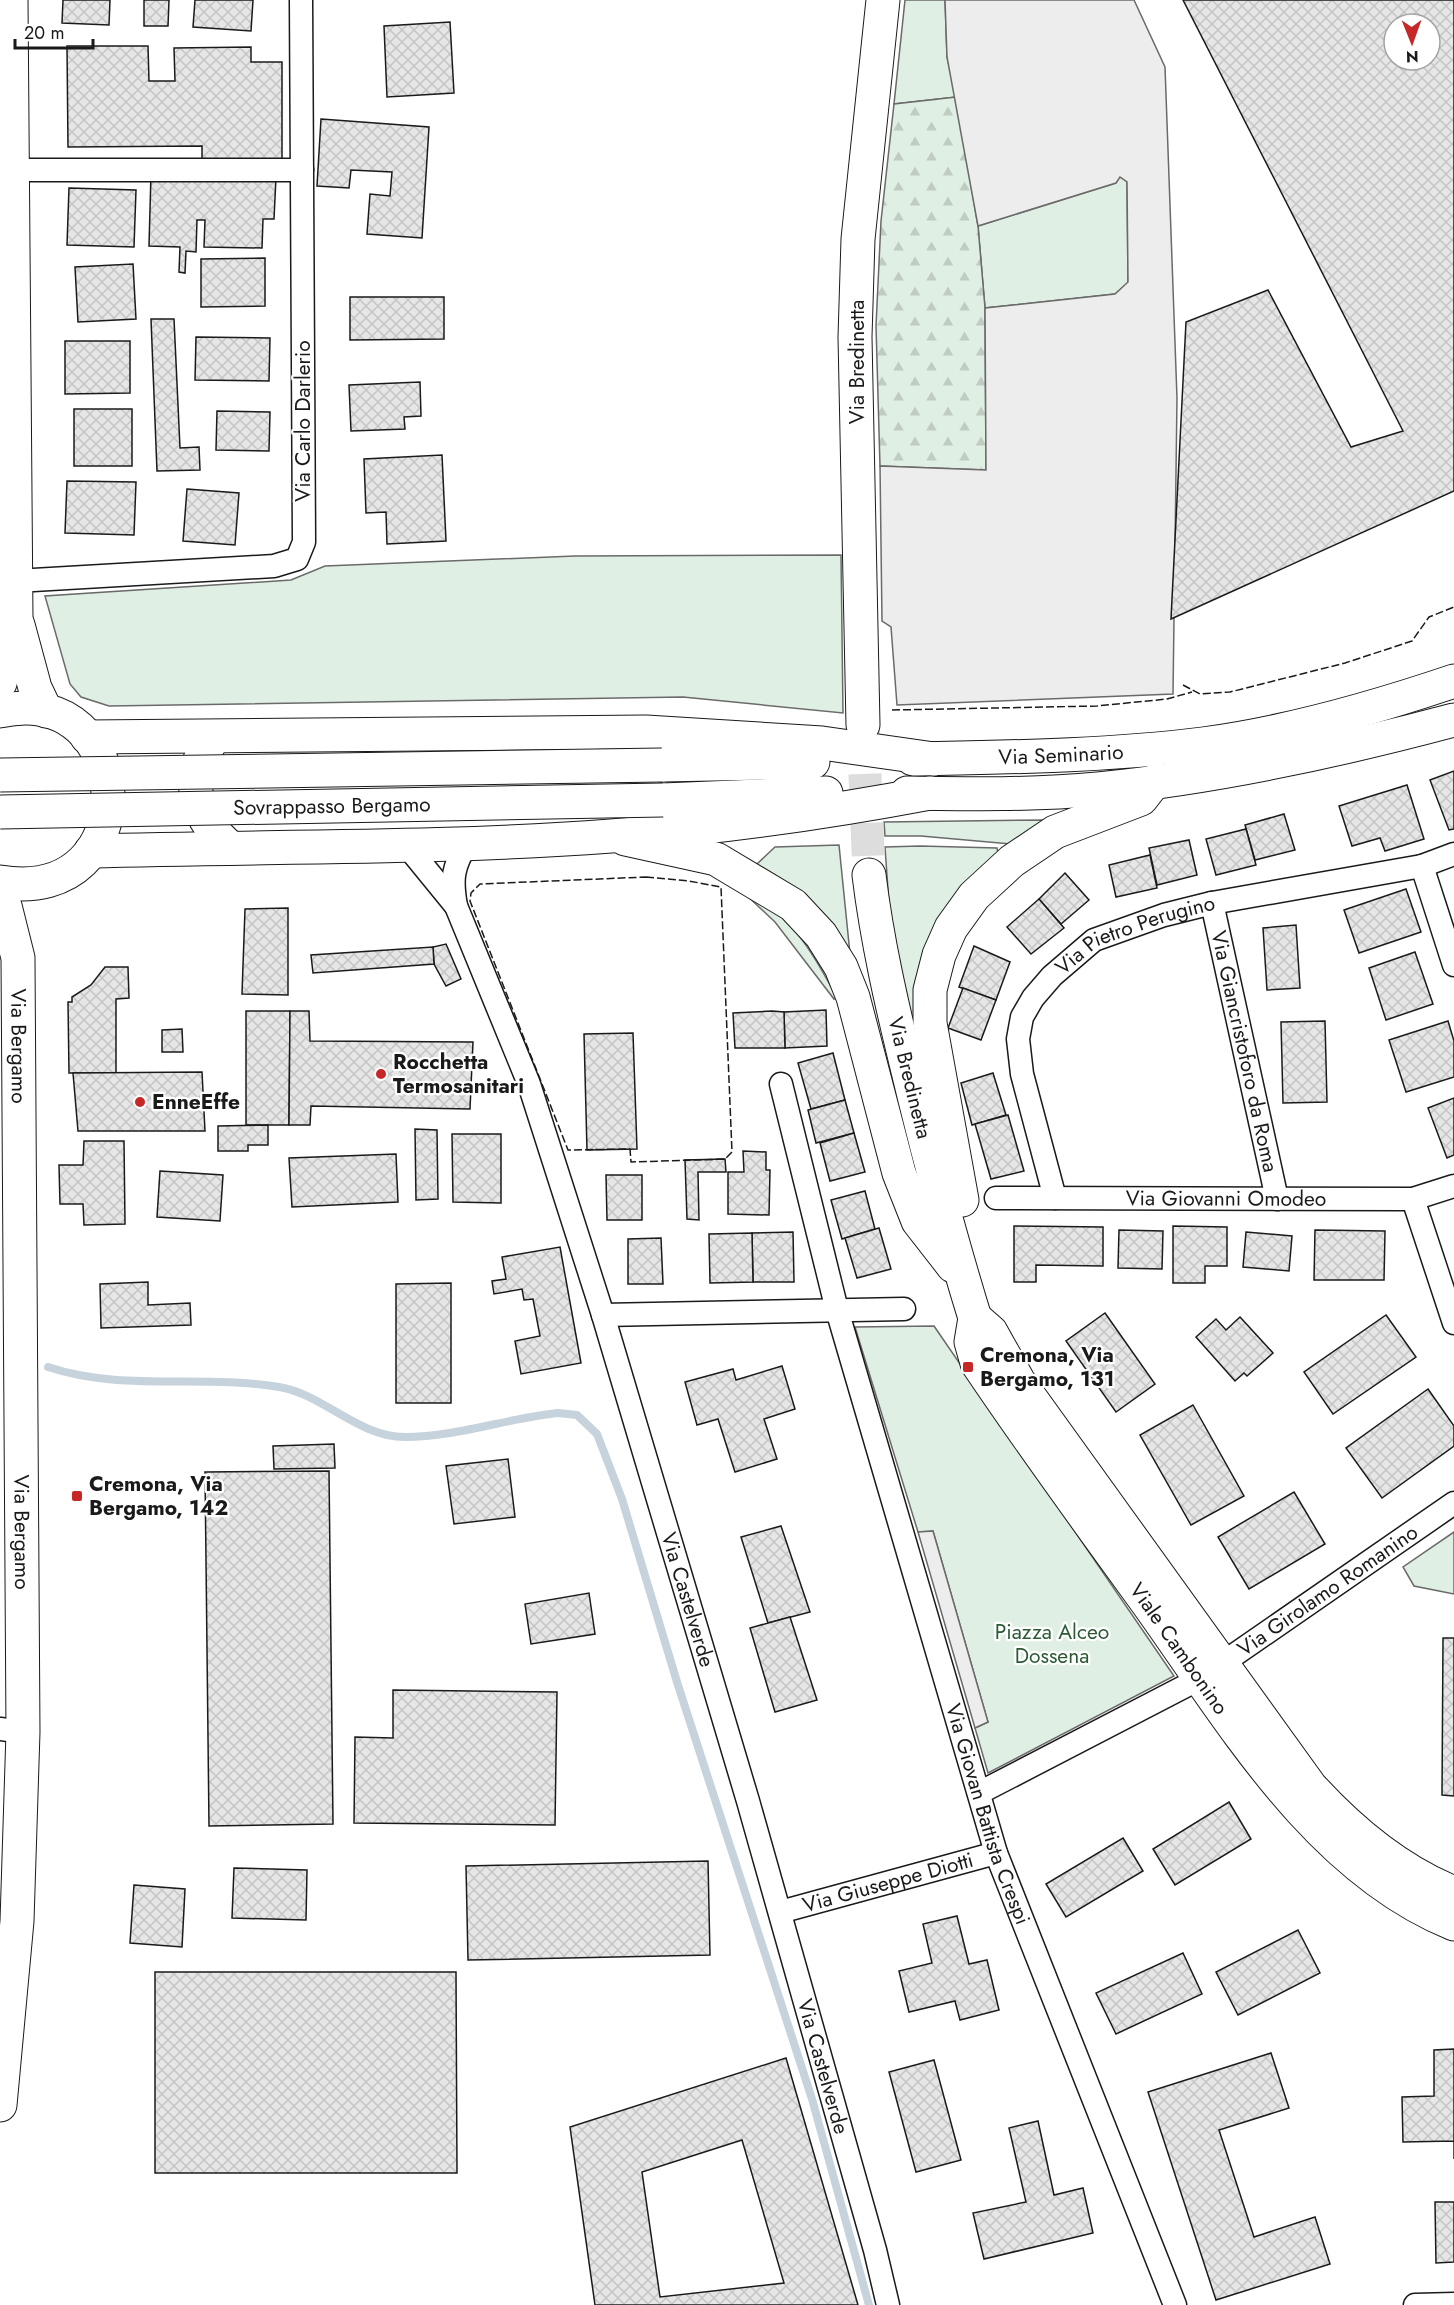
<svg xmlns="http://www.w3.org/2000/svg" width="1454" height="2305" font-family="Jost,sans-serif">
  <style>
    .green { fill: #e0efe3; stroke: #6a6a6a; stroke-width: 1.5 }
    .forest { fill: url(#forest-firs); stroke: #6a6a6a; stroke-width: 1.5 }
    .parking { fill: #ededed; stroke: #6a6a6a; stroke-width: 1.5 }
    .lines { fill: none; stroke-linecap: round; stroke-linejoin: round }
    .stream { stroke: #c6d2dc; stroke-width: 8 }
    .building { fill: url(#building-cross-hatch); stroke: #1a1a1a; stroke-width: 1.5; fill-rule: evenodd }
    .secondary-tunnel { stroke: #ddd; stroke-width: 33; stroke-dasharray: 33 16; stroke-linecap: butt }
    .street-casing { stroke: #1a1a1a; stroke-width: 25 }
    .secondary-casing { stroke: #1a1a1a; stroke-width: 35 }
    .primary-casing { stroke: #1a1a1a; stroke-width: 35 }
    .highway-casing { stroke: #1a1a1a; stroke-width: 35 }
    .street { stroke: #fff; stroke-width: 22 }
    .secondary { stroke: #fff; stroke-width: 33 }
    .primary { stroke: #fff; stroke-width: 33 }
    .highway { stroke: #fff; stroke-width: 33 }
    .highway-bridge-casing { stroke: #1a1a1a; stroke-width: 35; stroke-linecap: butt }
    .highway-bridge { stroke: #fff; stroke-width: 33 }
    .fence { stroke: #1a1a1a; stroke-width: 1.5; stroke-dasharray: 8 3; stroke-linecap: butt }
    .poi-dot { fill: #c62828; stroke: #fff; stroke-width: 2 }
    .labels { text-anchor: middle; stroke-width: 4.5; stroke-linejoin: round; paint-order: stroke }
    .street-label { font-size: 21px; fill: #1a1a1a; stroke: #fff }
    .poi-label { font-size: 21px; font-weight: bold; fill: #1a1a1a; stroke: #fff; text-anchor: start }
    .park-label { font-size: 21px; fill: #2b5a34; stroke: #fff }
  </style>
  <defs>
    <pattern id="forest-firs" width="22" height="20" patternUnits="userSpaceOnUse" patternTransform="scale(1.5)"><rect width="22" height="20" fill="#e0efe3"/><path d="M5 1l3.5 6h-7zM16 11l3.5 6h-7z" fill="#c0ccc2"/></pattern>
    <pattern id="building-cross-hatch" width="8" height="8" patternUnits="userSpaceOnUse" patternTransform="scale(1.5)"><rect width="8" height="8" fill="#e6e6e6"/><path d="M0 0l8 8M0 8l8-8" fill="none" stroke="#c5c5c5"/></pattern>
  </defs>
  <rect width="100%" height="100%" fill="#fff"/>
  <g class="green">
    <path d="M 905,0 L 945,0 L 947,57 L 956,97 L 894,104 Z"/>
    <path d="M 1119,176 L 1127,181 L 1128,283 L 1115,294 L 985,308 L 978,226 L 1116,183 Z"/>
    <path d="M 841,555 L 843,713 L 683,697 L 109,706 L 81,697 L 70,684 L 45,596 L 291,580 L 325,566 L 575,556 Z"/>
    <path d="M 1044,820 L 1011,844 L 921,836 L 885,836 L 884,822 Z"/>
    <path d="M 839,845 L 850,954 L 758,872 L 757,864 L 775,847 Z"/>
    <path d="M 920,846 L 997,848 L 998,854 L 914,1034 L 890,918 L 885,847 Z"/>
    <path d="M 742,891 C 788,908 815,956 837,998 L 834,999 L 775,922 Z"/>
    <path d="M 934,1326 L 1174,1676 L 988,1773 L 975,1728 L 988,1722 L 933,1531 L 918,1532 L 855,1327 Z"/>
    <path d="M 1454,1532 L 1454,1594 L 1414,1586 L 1403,1567 Z"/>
  </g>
  <path class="forest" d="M 956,97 L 978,226 L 985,308 L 986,470 L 880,466 L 876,326 L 881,221 L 894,104 Z"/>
  <g class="parking">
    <path d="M 945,0 L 1134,0 L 1165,67 L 1177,398 L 1173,694 L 897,705 L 891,627 L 882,621 L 880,466 L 986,470 L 985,308 L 1115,294 L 1128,282 L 1127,182 L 1120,177 L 1116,183 L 978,226 L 947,57 Z"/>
    <path d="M 933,1531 L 988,1722 L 975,1728 L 918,1532 Z"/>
  </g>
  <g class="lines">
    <path class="stream" d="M 48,1367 C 123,1392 202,1374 279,1387 C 323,1394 358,1437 405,1437 C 456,1437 508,1418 558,1413 L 577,1415 L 597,1434 L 622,1499 L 677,1682 L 812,2099 L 869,2305"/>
  </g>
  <g class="building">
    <path d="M 63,0 L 110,0 L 109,25 L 62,23 Z"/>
    <path d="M 144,0 L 169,0 L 168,26 L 144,26 Z"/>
    <path d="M 195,0 L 253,0 L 251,31 L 193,27 Z"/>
    <path d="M 1183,0 L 1454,0 L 1454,491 L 1171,619 L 1186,322 L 1268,290 L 1351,447 L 1403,431 ZM 1394,24 L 1430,24 L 1430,60 L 1394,60 Z"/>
    <path d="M 450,22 L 454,93 L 387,97 L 384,26 Z"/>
    <path d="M 67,46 L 148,46 L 149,81 L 175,81 L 174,48 L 251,47 L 251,62 L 282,62 L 282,165 L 202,165 L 202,146 L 68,147 Z"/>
    <path d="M 321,119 L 429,127 L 422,238 L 367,234 L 370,194 L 390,196 L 392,172 L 351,170 L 349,188 L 317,186 Z"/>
    <path d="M 151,174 L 276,177 L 274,219 L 263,219 L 262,248 L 204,247 L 205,220 L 197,220 L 196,252 L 186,251 L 185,273 L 179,272 L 180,247 L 149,246 Z"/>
    <path d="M 69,188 L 136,190 L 134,247 L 67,245 Z"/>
    <path d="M 265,258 L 265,306 L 201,307 L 201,259 Z"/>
    <path d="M 133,264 L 136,319 L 78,322 L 75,267 Z"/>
    <path d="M 350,297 L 444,297 L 444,339 L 350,340 Z"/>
    <path d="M 151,319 L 174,319 L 180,448 L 199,447 L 200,470 L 157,471 Z"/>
    <path d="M 196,337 L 270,338 L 269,381 L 195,380 Z"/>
    <path d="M 65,341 L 130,341 L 130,393 L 65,394 Z"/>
    <path d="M 420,382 L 421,416 L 404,417 L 405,429 L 351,431 L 349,385 Z"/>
    <rect x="74" y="409" width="58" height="57"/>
    <path d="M 217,411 L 270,412 L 269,451 L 216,450 Z"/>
    <path d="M 442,455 L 446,541 L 387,544 L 386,512 L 366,513 L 364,459 Z"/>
    <path d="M 67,481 L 136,482 L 134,535 L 65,533 Z"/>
    <path d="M 187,489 L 239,493 L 235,545 L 183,541 Z"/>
    <path d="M 1454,771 L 1454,829 L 1449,830 L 1430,780 Z"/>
    <path d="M 1407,785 L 1424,839 L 1385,851 L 1380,838 L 1352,846 L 1339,806 Z"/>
    <path d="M 1284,814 L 1295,850 L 1255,860 L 1245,825 Z"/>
    <path d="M 1246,829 L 1256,865 L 1216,875 L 1206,839 Z"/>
    <path d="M 1189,840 L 1197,875 L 1157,885 L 1149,848 Z"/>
    <path d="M 1150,855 L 1157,888 L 1116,897 L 1109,865 Z"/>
    <path d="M 1065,873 L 1089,900 L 1061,924 L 1039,899 Z"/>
    <path d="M 1406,889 L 1421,932 L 1359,953 L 1344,910 Z"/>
    <path d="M 1039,899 L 1064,928 L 1031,954 L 1007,927 Z"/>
    <path d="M 288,908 L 288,995 L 242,994 L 245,909 Z"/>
    <path d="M 1296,925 L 1300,988 L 1267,990 L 1263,928 Z"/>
    <path d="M 446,944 L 461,979 L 446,986 L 434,964 L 433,947 Z"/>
    <path d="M 974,946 L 1010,962 L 996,1000 L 959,987 Z"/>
    <path d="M 433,947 L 434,964 L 313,973 L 311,955 Z"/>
    <path d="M 1415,952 L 1433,1004 L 1386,1020 L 1369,968 Z"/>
    <path d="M 105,967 L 128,967 L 129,998 L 116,999 L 116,1073 L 69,1073 L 68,1002 L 72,1002 L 72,997 L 91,985 Z"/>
    <path d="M 963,988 L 996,1000 L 981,1040 L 948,1028 Z"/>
    <path d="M 826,1010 L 827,1046 L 785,1048 L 784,1012 Z"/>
    <path d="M 246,1011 L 290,1011 L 289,1125 L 246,1125 Z"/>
    <path d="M 290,1011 L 309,1011 L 310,1041 L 473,1042 L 470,1109 L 311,1106 L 310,1125 L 289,1125 Z"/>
    <path d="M 772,1011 L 784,1012 L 785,1048 L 735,1048 L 733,1013 Z"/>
    <path d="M 1325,1021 L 1327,1102 L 1283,1103 L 1281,1022 Z"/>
    <path d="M 1448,1021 L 1454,1041 L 1454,1077 L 1406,1092 L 1389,1040 Z"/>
    <path d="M 182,1029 L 183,1052 L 162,1052 L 162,1030 Z"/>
    <path d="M 633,1033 L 637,1149 L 587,1150 L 584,1034 Z"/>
    <path d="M 833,1053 L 845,1100 L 811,1109 L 798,1063 Z"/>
    <path d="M 202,1072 L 205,1131 L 78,1131 L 73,1073 Z"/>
    <path d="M 993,1073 L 1006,1115 L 972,1125 L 961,1083 Z"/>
    <path d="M 1454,1098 L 1454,1155 L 1447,1158 L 1428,1108 Z"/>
    <path d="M 845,1100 L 854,1133 L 816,1143 L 808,1110 Z"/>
    <path d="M 1008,1115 L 1024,1171 L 991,1179 L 975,1124 Z"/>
    <path d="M 268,1125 L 268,1145 L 248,1145 L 248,1151 L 218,1151 L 218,1126 Z"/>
    <path d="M 415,1129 L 437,1130 L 438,1199 L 416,1200 Z"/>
    <path d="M 854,1133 L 865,1172 L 830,1181 L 820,1143 Z"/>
    <path d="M 452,1134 L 501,1134 L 501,1203 L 453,1202 Z"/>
    <path d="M 84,1141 L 124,1141 L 125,1224 L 84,1225 L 83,1204 L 60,1204 L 59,1165 L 83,1165 Z"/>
    <path d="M 743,1151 L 766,1152 L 766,1170 L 770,1170 L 769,1215 L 728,1214 L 728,1172 L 744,1172 Z"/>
    <path d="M 396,1154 L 398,1202 L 292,1207 L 289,1158 Z"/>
    <path d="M 725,1159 L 726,1172 L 698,1172 L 699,1220 L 687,1219 L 685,1160 Z"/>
    <path d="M 160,1171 L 223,1175 L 220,1221 L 157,1217 Z"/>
    <path d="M 606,1175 L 642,1175 L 642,1220 L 607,1220 Z"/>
    <path d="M 865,1191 L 875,1229 L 842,1239 L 831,1200 Z"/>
    <path d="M 1014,1226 L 1103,1227 L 1103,1266 L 1036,1265 L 1036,1282 L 1014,1282 Z"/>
    <path d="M 1173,1226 L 1227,1227 L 1227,1266 L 1205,1266 L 1205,1283 L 1173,1283 Z"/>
    <path d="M 879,1228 L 891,1269 L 857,1278 L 845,1238 Z"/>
    <path d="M 1119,1230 L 1163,1231 L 1162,1269 L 1118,1268 Z"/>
    <path d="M 1315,1230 L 1385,1231 L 1384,1280 L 1314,1280 Z"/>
    <path d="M 793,1232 L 794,1282 L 753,1282 L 752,1233 Z"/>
    <path d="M 1246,1232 L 1292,1236 L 1289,1271 L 1243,1267 Z"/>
    <path d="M 752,1233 L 753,1282 L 710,1283 L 709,1234 Z"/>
    <path d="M 661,1238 L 663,1284 L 628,1284 L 628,1239 Z"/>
    <path d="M 560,1247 L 581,1363 L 521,1374 L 515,1341 L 540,1336 L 533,1299 L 524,1300 L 522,1289 L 494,1294 L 492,1281 L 506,1279 L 502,1257 Z"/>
    <path d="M 148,1282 L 148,1305 L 190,1303 L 191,1325 L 101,1328 L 100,1284 Z"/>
    <path d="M 451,1283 L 451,1403 L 396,1403 L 396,1284 Z"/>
    <path d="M 1105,1313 L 1155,1384 L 1116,1412 L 1066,1341 Z"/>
    <path d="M 1386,1315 L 1416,1357 L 1333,1414 L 1304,1372 Z"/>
    <path d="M 1240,1317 L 1273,1353 L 1247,1376 L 1244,1373 L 1235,1381 L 1196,1337 L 1216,1319 L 1226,1330 Z"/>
    <path d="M 782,1366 L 795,1409 L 764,1419 L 777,1459 L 735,1472 L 718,1419 L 697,1425 L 685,1382 L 733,1369 L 736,1380 Z"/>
    <path d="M 1428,1389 L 1454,1426 L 1454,1446 L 1382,1498 L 1346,1448 Z"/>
    <path d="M 1193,1405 L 1244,1496 L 1191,1525 L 1140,1435 Z"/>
    <path d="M 334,1444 L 335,1468 L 274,1469 L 273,1446 Z"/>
    <path d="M 508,1459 L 515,1517 L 454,1524 L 446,1466 Z"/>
    <path d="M 329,1471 L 333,1824 L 209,1826 L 205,1472 Z"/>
    <path d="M 1294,1492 L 1325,1544 L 1249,1589 L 1218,1537 Z"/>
    <path d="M 781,1526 L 810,1612 L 768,1623 L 741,1537 Z"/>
    <path d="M 589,1593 L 595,1634 L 531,1644 L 525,1604 Z"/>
    <path d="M 790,1617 L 817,1700 L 775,1712 L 750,1628 Z"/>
    <path d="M 1443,1638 L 1454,1638 L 1454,1796 L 1442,1795 Z"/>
    <path d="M 393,1690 L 557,1692 L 555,1825 L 354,1823 L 355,1737 L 393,1738 Z"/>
    <path d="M 1229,1802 L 1251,1839 L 1175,1885 L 1153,1849 Z"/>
    <path d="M 1123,1838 L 1143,1871 L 1066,1917 L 1046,1884 Z"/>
    <path d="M 708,1861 L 710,1955 L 468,1960 L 466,1866 Z"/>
    <path d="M 234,1868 L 307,1870 L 306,1920 L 232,1918 Z"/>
    <path d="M 134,1885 L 185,1889 L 182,1947 L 130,1943 Z"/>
    <path d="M 957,1916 L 969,1964 L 987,1960 L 999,2010 L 960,2020 L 955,2001 L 909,2012 L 899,1971 L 932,1963 L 923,1924 Z"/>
    <path d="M 1298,1930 L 1320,1973 L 1238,2015 L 1216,1972 Z"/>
    <path d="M 1183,1953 L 1202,1994 L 1116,2034 L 1096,1993 Z"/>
    <path d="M 155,1972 L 456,1972 L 457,2173 L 155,2173 Z"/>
    <path d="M 1454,2049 L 1454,2159 L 1454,2141 L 1403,2142 L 1402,2097 L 1434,2096 L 1434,2050 Z"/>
    <path d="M 1271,2053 L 1289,2108 L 1219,2130 L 1254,2237 L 1315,2217 L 1330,2264 L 1216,2300 L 1148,2092 Z"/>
    <path d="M 786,2058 L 858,2305 L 595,2305 L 570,2127 ZM 742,2140 L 784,2283 L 660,2297 L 642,2172 Z"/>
    <path d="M 934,2060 L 961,2160 L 916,2172 L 889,2072 Z"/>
    <path d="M 1038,2121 L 1054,2195 L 1083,2188 L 1093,2233 L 984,2259 L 973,2213 L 1026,2202 L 1009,2128 Z"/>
    <path d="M 1435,2202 L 1454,2202 L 1454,2262 L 1436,2263 Z"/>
  </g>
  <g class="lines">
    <path class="secondary-tunnel" d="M 863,725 L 869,875"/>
    <defs>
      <g id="street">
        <path d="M 12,170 L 302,170"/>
        <path d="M 16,581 L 274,566 L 297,559 L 304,542 L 301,0"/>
        <path id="s1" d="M 467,843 C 453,867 451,878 456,906 L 529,1084 L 603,1315 L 748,1801 L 875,2250 L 888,2305"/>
        <path d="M 407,846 L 456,906"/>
        <path d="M 1422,866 L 1454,965"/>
        <path id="s2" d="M 1212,903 L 1277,1199"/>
        <path id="s3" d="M 781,1084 L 837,1310 L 996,1853 L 1175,2305"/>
        <path id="s4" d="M 996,1198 L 1413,1199 L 1454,1186"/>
        <path id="s5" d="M 1055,1198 L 1022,1074 L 1018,1039 L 1022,1017 L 1033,998 L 1052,976 L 1094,940 L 1164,915 L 1212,903 L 1422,866 L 1454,854"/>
        <path d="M 1413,1199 L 1454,1323"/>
        <path d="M 603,1315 L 904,1309"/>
        <path d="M 0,1729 L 23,1732"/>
        <path id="s6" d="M 979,1793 L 1201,1678 L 1454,1503"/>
        <path id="s7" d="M 780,1912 L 996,1853"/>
        <path d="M 1415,2305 L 1454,2304"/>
      </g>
      <g id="secondary">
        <path d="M 18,625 L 35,688 L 46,711"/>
        <path d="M 0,683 L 16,618 L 11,0"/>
        <path d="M 863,725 L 855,337 L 858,239 L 883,0"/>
        <path d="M 625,839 L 716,859 L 793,905 L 821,935 L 841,967 L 853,997 L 899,1173 L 918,1221 L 953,1266"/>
        <path id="s8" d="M 869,875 C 877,941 892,1006 908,1071 C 928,1154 950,1237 975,1318 L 971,1342 L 977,1363 C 1032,1445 1090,1524 1148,1604 C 1231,1720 1316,1868 1454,1924"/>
        <path d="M 962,1200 L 930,1023 L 930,990 L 939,955 L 951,928 L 974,896 L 1012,861 L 1055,832 L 1141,799 L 1155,781"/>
        <path d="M 975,1318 L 991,1332 L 1019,1382 L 1310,1786 C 1350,1830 1397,1870 1454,1893"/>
      </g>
      <g id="primary">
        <path d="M 0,711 C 139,680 149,907 0,882"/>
        <path id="s9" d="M 0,897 L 5,906 L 18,958 L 23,1732 L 17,1921 L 0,2105"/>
      </g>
      <g id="highway">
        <path d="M 87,737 L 646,732 L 822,743 L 934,759"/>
        <path d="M 209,745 C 181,781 200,823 231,848"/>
        <path id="s10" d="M 913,759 C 1010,757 1106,756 1203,744 C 1287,733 1374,708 1454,681"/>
        <path d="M 662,765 L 813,762"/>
        <path d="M 907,793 C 970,794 1035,795 1098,789 C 1218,777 1338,751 1454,720"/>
        <path d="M 663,800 L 826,793"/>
        <path d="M 91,851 C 264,846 438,849 611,836 C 718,828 824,813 930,793"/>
      </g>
    </defs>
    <use href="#street" class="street-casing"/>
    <use href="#secondary" class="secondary-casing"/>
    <use href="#primary" class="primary-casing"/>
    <use href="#highway" class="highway-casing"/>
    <use href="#street" class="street"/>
    <use href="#secondary" class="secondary"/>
    <use href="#primary" class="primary"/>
    <use href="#highway" class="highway"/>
    <defs>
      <g id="highway-bridge">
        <path d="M 0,775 L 662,765"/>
        <path id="s11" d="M 0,812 L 663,800"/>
      </g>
    </defs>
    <use href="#highway-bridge" class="highway-bridge-casing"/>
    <use href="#highway-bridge" class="highway-bridge"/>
    <g class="fence">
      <path d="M 1183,685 L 1200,694 L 1230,692 L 1345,663 L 1412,641 L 1429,617 L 1454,607"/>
      <path d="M 892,710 L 1097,706 L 1167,699 L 1192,692"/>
      <path d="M 646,877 L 689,881 L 721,887 L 732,1152 L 725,1159 L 631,1162 L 630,1149 L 568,1150 L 470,901 L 471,893 L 480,884 Z"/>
    </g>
  </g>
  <g class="poi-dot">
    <circle cx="381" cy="1074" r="6"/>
    <circle cx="140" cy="1102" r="6"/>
    <rect x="962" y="1361" width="12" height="12" rx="3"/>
    <rect x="71" y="1490" width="12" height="12" rx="3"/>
  </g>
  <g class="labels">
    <g class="street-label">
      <text transform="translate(857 362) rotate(-90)" y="7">Via Bredinetta</text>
      <text transform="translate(303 421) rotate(-90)" y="7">Via Carlo Darlerio</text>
      <text dy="7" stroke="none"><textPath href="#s10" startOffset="148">Via Seminario</textPath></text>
      <text dy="7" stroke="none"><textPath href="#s11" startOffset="332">Sovrappasso Bergamo</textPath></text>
      <text dy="7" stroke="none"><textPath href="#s5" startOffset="332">Via Pietro Perugino</textPath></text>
      <text dy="7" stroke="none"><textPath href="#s9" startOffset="152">Via Bergamo</textPath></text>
      <text dy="7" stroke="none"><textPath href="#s2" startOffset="152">Via Giancristoforo da Roma</textPath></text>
      <text dy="7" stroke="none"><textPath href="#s8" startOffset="207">Via Bredinetta</textPath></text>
      <text dy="7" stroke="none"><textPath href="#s4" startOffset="230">Via Giovanni Omodeo</textPath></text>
      <text dy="7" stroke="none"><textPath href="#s9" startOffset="638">Via Bergamo</textPath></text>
      <text dy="7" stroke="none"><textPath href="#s6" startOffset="404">Via Girolamo Romanino</textPath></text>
      <text dy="7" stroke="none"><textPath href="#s1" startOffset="798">Via Castelverde</textPath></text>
      <text dy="7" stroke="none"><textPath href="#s8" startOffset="852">Viale Cambonino</textPath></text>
      <text dy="7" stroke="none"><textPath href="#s3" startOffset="759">Via Giovan Battista Crespi</textPath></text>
      <text dy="7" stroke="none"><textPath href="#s7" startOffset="112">Via Giuseppe Diotti</textPath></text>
      <text dy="7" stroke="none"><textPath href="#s1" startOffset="1284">Via Castelverde</textPath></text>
    </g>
    <g class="poi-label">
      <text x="393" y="1069">Rocchetta<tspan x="393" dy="24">Termosanitari</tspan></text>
      <text x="152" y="1109">EnneEffe</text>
      <text x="980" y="1362">Cremona, Via<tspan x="980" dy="24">Bergamo, 131</tspan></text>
      <text x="89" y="1491">Cremona, Via<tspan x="89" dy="24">Bergamo, 142</tspan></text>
    </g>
    <g class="park-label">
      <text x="1052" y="1639">Piazza Alceo<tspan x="1052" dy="24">Dossena</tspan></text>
    </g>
  </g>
  <g transform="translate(1412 42) rotate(179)"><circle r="28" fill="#ffffff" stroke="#a3a3a3" stroke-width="1.5"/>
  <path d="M0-4.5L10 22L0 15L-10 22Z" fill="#c62828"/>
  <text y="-9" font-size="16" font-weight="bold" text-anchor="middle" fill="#1a1a1a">N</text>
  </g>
  <path d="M15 39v9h78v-9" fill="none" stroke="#1a1a1a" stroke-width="3"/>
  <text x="24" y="39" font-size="18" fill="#1a1a1a" stroke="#ffffff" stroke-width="4.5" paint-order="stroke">20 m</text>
</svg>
